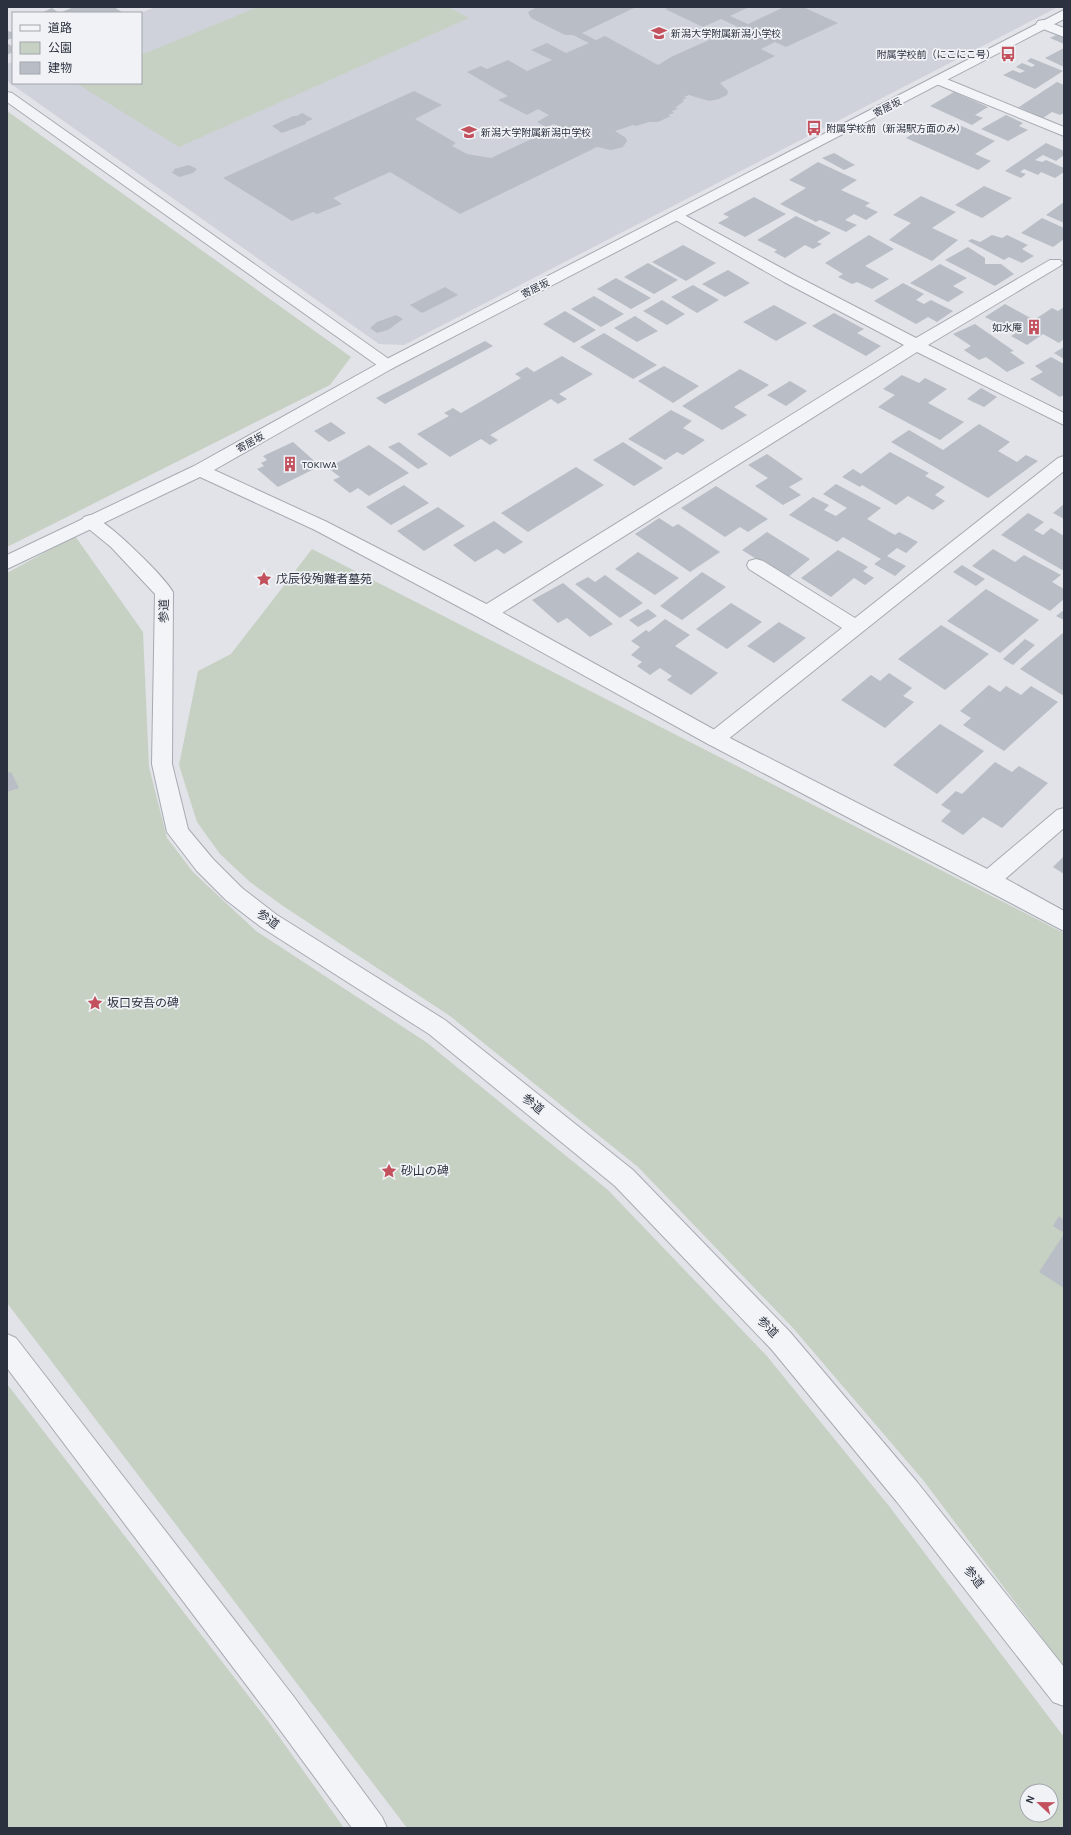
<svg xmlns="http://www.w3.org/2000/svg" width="1071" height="1835" font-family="Karla,'Noto Sans JP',sans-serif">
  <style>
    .built { fill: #cfd2da }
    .green { fill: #c6d1c3; fill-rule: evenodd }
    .building { fill: #b9bdc5 }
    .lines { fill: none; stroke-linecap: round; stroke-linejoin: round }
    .service-casing { stroke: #a7aab2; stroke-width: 2 }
    .minor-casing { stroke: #a7aab2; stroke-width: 2 }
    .tertiary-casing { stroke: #a7aab2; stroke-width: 2 }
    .service { fill: #f3f4f7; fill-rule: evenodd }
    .minor { fill: #f3f4f7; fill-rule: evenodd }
    .tertiary { fill: #f3f4f7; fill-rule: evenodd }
    .labels { text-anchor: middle; stroke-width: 3.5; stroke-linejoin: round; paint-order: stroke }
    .far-poi-label { font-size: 10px; fill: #2b313e; stroke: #f0f2f6; text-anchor: start }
    .far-street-label { font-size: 10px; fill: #2b313e; stroke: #f0f2f6 }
    .poi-label { font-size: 12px; fill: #2b313e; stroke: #f0f2f6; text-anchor: start }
    .street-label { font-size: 12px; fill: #2b313e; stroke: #f0f2f6 }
  </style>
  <rect width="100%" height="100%" fill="#e1e3e8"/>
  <path class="built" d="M 156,7 L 1058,7 L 404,345 L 379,344 L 7,81 L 7,64 L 13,62 L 13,83 L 141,83 L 140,13 Z"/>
  <g class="green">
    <path d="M 258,7 L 448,7 L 469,18 L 179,147 L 76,83 L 141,83 L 141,55 Z"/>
    <path d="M 7,111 L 351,357 L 330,385 L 7,547 Z"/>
    <path d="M 75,536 L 143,632 L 149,767 L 167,838 L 193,872 L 256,931 L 426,1042 L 608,1190 L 766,1355 L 889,1506 L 1064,1737 L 1064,1828 L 407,1828 L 7,1303 L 7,573 ZM 1027,1791 L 1051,1791 L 1051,1815 L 1027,1815 Z"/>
    <path d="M 312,549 L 1064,933 L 1064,1667 L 923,1480 L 793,1328 L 638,1167 L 450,1016 L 283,906 L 250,882 L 220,854 L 197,822 L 179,765 L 198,671 L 231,654 Z"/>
    <path d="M 7,1384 L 268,1721 L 344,1828 L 7,1828 Z"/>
  </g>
  <g class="building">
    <path d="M 74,7 L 114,7 L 122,12 L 45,13 L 43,12 L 52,8 L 59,13 Z"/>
    <path d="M 537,7 L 636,7 L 582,33 L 596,40 L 605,36 L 658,65 L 671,57 L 738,27 L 721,19 L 703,27 L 665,9 L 670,7 L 749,7 L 730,16 L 748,24 L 784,7 L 803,7 L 838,23 L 786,47 L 775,42 L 761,49 L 775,56 L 720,83 L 728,91 L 727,95 L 719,99 L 709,101 L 689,95 L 684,97 L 687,98 L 682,100 L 684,101 L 675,108 L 678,109 L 672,111 L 674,113 L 668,115 L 671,116 L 658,122 L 649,122 L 636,126 L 633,125 L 615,131 L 626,138 L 627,141 L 623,147 L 611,150 L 597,147 L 460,214 L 390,172 L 333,198 L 342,204 L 317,214 L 313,212 L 292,221 L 223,178 L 414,91 L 442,105 L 415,119 L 456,143 L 452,146 L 467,154 L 491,158 L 559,126 L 554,124 L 546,127 L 537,122 L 549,115 L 538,109 L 527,115 L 498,100 L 508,96 L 467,72 L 481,66 L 487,69 L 508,60 L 527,71 L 552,60 L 531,50 L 547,43 L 566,53 L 589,43 L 573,35 L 565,35 L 531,18 L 528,12 Z"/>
    <path d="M 7,30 L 10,32 L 13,31 L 13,38 L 7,40 Z"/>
    <path d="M 1056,35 L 1064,38 L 1064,44 L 1050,38 Z"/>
    <path d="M 7,43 L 13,47 L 13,52 L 7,55 Z"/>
    <path d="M 1064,48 L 1064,67 L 1045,58 Z"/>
    <path d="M 1031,58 L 1063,71 L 1035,89 L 1003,75 L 1013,70 L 1020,73 L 1025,71 L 1016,67 L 1022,63 L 1032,67 L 1035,65 L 1027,61 Z"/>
    <path d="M 1057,82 L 1064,85 L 1064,113 L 1060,115 L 1052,112 L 1043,118 L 1019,107 Z"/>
    <path d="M 954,92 L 988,107 L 975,115 L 983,118 L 972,125 L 930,106 Z"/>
    <path d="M 302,113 L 313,119 L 306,122 L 306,124 L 282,133 L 272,126 L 293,116 L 297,116 Z"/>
    <path d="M 1006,115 L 1023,123 L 1019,126 L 1028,130 L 1008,141 L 981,129 Z"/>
    <path d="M 930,123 L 947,130 L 957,124 L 995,141 L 975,154 L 991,161 L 978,170 L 906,138 Z"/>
    <path d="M 1046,143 L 1064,151 L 1064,155 L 1056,161 L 1043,155 L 1035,160 L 1042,162 L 1046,160 L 1064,168 L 1064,172 L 1055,178 L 1041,172 L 1038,175 L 1024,169 L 1020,172 L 1026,174 L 1021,178 L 1005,171 Z"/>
    <path d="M 834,153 L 855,165 L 844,170 L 822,158 Z"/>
    <path d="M 818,162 L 857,180 L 841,190 L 870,203 L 865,206 L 878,212 L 866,220 L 854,214 L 845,220 L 857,225 L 846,232 L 820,220 L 816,222 L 780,204 L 806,188 L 789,180 Z"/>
    <path d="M 189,165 L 197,169 L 193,173 L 179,177 L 171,172 L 174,171 L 174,169 Z"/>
    <path d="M 984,186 L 1012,198 L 982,218 L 955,205 Z"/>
    <path d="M 921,196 L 956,212 L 932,228 L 958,240 L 932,261 L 889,240 L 911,223 L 893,215 Z"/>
    <path d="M 754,197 L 786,214 L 745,237 L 718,223 L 729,217 L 723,214 Z"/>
    <path d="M 1064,202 L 1064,223 L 1046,215 Z"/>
    <path d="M 796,216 L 831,233 L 817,242 L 822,244 L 813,249 L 805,245 L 785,258 L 774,252 L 777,250 L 757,240 Z"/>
    <path d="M 1042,218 L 1064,228 L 1064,239 L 1053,247 L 1021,233 Z"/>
    <path d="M 869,235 L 894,249 L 865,266 L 889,279 L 872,289 L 857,282 L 852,284 L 838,277 L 843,274 L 825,263 Z"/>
    <path d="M 992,235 L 1002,238 L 1007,235 L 1028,245 L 1022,249 L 1034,256 L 1022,263 L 1009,257 L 1004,260 L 968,241 L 972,239 L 980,242 Z"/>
    <path d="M 683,245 L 716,263 L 686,281 L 652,262 Z"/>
    <path d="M 968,247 L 985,258 L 985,264 L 1001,264 L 1014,274 L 995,286 L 945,260 Z"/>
    <path d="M 648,263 L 678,280 L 654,294 L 624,277 Z"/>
    <path d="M 940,264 L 967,278 L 953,286 L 964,292 L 948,302 L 910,283 Z"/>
    <path d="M 728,270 L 750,283 L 725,297 L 702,284 Z"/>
    <path d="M 616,278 L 651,298 L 631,309 L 597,289 Z"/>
    <path d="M 903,283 L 924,294 L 916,300 L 924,304 L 931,300 L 953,311 L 937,322 L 928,317 L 916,324 L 874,301 Z"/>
    <path d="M 693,285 L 719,300 L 697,313 L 671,297 Z"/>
    <path d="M 445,287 L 458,295 L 422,313 L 410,305 Z"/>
    <path d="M 594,296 L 624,314 L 601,327 L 571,309 Z"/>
    <path d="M 662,300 L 685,314 L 667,325 L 643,311 Z"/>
    <path d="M 1005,304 L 1034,320 L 1052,308 L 1058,311 L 1064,307 L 1064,339 L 1059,343 L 1043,334 L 1027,345 L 1011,336 L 1016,333 L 985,317 Z"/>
    <path d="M 774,305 L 807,323 L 776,341 L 743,322 Z"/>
    <path d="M 565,311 L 596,330 L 574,343 L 543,324 Z"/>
    <path d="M 834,313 L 864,329 L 857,333 L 881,346 L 866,356 L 812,326 Z"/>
    <path d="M 396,315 L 403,319 L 388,330 L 377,333 L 370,328 L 377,322 Z"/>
    <path d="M 635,316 L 658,331 L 637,342 L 614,328 Z"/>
    <path d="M 975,324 L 1014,351 L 1010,352 L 1025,363 L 1007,372 L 986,357 L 979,360 L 964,350 L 971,346 L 953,334 Z"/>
    <path d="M 604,333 L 657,365 L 633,379 L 580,347 Z"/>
    <path d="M 485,341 L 493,346 L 385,404 L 376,398 Z"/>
    <path d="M 1064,347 L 1064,359 L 1054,353 Z"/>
    <path d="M 562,356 L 593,374 L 559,394 L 567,399 L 558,404 L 551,399 L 490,435 L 498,440 L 490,445 L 481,439 L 450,457 L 417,434 L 449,416 L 444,413 L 453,408 L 461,413 L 521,378 L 515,374 L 527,367 L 534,372 Z"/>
    <path d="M 1051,357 L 1064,364 L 1064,395 L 1060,397 L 1030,379 L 1043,372 L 1035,366 Z"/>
    <path d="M 664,366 L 699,386 L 673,403 L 638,381 Z"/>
    <path d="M 740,369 L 769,385 L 734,407 L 747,415 L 722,430 L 682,406 Z"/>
    <path d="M 902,375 L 919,383 L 925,378 L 947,389 L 928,403 L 964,422 L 940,440 L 878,407 L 895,395 L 883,389 Z"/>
    <path d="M 790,381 L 807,391 L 786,406 L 767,395 Z"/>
    <path d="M 981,388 L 997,397 L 984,407 L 967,399 Z"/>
    <path d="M 671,410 L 692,421 L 683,428 L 705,440 L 683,455 L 677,452 L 665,460 L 628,439 Z"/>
    <path d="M 331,422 L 346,433 L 329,442 L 314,431 Z"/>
    <path d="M 979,424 L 1010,442 L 998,451 L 1017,462 L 1026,455 L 1038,461 L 988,498 L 891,442 L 909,430 L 943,450 Z"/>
    <path d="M 293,442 L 320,466 L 278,487 L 257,469 L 264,466 L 261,463 L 267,460 L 263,456 Z"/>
    <path d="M 399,442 L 428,464 L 418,469 L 388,447 Z"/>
    <path d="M 623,442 L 663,468 L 634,486 L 593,460 Z"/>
    <path d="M 369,445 L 409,473 L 369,496 L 358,488 L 350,493 L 333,480 L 340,477 L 328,468 Z"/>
    <path d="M 890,452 L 929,473 L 925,476 L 945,487 L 935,495 L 945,501 L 933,510 L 908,496 L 896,505 L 862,485 L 860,487 L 842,477 L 853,469 L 861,474 Z"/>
    <path d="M 767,454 L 803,479 L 789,487 L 801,495 L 783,505 L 755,486 L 768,478 L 748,465 Z"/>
    <path d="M 576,467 L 604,485 L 528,532 L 501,513 Z"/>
    <path d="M 836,484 L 881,508 L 867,519 L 895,535 L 899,532 L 918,542 L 906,553 L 897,548 L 887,556 L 906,566 L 895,576 L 874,564 L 881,559 L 843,537 L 837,542 L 789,515 L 813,497 L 829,505 L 824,510 L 836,516 L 847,508 L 823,494 Z"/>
    <path d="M 404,485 L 429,503 L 391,525 L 366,507 Z"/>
    <path d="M 716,486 L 768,519 L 748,532 L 740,527 L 725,537 L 681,508 Z"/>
    <path d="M 1064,504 L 1064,519 L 1053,513 Z"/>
    <path d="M 438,507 L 465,526 L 424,551 L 397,531 Z"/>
    <path d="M 1028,513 L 1044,522 L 1034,530 L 1043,535 L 1051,528 L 1064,536 L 1064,571 L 1001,535 Z"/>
    <path d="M 659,518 L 673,527 L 678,524 L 720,552 L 690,572 L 635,534 Z"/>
    <path d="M 494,521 L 523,542 L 504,554 L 497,549 L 475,562 L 453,545 Z"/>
    <path d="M 767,532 L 810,559 L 787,578 L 742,550 Z"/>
    <path d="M 993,549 L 1015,562 L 1024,555 L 1061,575 L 1052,582 L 1064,589 L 1064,599 L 1050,611 L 972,566 Z"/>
    <path d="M 838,550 L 868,567 L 863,571 L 874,578 L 865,585 L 854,578 L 831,597 L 801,578 Z"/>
    <path d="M 638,552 L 679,578 L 655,595 L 615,569 Z"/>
    <path d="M 962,565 L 985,579 L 976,586 L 953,572 Z"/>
    <path d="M 702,572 L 726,587 L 682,620 L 660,606 Z"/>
    <path d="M 605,575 L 643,603 L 620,618 L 575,584 L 588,577 L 595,582 Z"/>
    <path d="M 563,583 L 613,624 L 590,637 L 567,618 L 558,623 L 532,600 Z"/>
    <path d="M 986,589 L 1039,620 L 1000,653 L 947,621 Z"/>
    <path d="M 731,603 L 762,622 L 727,649 L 696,629 Z"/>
    <path d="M 648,609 L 657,616 L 638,627 L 629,620 Z"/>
    <path d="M 1064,610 L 1064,620 L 1056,616 Z"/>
    <path d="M 665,619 L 690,635 L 675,646 L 718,673 L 691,695 L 667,680 L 672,676 L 660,668 L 650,675 L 637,666 L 642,662 L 631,655 L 640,647 L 631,641 L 646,630 L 649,632 Z"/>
    <path d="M 779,622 L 806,638 L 774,663 L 747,646 Z"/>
    <path d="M 941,625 L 989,654 L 945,690 L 898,659 Z"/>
    <path d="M 1064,632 L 1064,696 L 1020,669 Z"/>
    <path d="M 1025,639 L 1035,645 L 1013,665 L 1003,659 Z"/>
    <path d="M 889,673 L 912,688 L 903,696 L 914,702 L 885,728 L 841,700 L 871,675 L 880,681 Z"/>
    <path d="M 989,685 L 1000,692 L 1006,686 L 1021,695 L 1031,686 L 1058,702 L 1004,751 L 963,725 L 971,718 L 960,711 Z"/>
    <path d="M 940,724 L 984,751 L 937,794 L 893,765 Z"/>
    <path d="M 995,762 L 1012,772 L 1019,766 L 1048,783 L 1002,828 L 983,817 L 963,835 L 941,821 L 951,811 L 941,805 L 956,791 L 962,794 Z"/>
    <path d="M 11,772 L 19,788 L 7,792 L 7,773 Z"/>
    <path d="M 1064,856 L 1064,874 L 1053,867 Z"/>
    <path d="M 1059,1216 L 1064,1220 L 1064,1233 L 1053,1226 Z"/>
    <path d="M 1064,1234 L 1064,1288 L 1039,1272 Z"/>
  </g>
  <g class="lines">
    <defs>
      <g id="service">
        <path d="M 1043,20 L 1064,28 L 1064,37 L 1038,27 L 1036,24 L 1038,21 Z"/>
        <path d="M 939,76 L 1064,127 L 1064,136 L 934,83 L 932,80 L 934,77 Z"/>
        <path d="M 90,515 C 107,520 164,576 173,592 L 172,764 L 188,829 L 213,859 L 242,888 L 277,915 L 445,1020 L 633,1170 L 790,1332 L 917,1482 L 1064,1667 L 1064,1706 L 1053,1702 L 897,1502 L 772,1350 L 615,1186 L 429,1034 L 261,927 L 226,900 L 197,871 L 167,832 L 152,764 L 155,594 L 111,547 L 84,525 L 81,521 L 84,517 Z"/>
      </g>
      <g id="minor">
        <path d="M 7,92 L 12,93 L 393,362 L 395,365 L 393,368 L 387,370 L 381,368 L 7,102 Z"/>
        <path d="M 677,211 L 796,276 L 916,338 L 1050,260 L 1060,260 L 1063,263 L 1060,266 L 928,345 L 1064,413 L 1064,425 L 917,352 L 494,618 L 487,620 L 480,618 L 478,613 L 480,608 L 904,345 L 784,282 L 672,218 L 670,215 L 672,212 Z"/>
        <path d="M 1064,456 L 1064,471 L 722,744 L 715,746 L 708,744 L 705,739 L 708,734 L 842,628 L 749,569 L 747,565 L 749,561 L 756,559 L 763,561 L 855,618 L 1058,458 Z"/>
        <path d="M 1064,808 L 1064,828 L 997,886 L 989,888 L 981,886 L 978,880 L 981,874 L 1057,810 Z"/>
      </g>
      <g id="tertiary">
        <path d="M 1064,10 L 1064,19 L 393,368 L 214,470 L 327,522 L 494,608 L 722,734 L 997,874 L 1064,911 L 1064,931 L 708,744 L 480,618 L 315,530 L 200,477 L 7,569 L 7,555 L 194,466 L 381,362 Z"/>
        <path d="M 7,1334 L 16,1338 L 294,1697 L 382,1817 L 387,1828 L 352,1828 L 272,1719 L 7,1368 Z"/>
      </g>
    </defs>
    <use href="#service" class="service-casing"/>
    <use href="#minor" class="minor-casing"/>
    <use href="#tertiary" class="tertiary-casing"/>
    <use href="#service" class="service"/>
    <use href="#minor" class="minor"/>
    <use href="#tertiary" class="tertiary"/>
  </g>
  <defs>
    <symbol id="school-bare" viewBox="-9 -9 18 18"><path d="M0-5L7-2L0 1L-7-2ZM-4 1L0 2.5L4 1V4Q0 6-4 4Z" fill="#c2515d" stroke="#f0f2f6" stroke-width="2.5" paint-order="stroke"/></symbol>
    <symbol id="bus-bare" viewBox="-9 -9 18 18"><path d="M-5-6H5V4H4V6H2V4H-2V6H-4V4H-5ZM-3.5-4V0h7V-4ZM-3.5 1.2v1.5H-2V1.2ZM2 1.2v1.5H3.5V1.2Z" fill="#c2515d" stroke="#f0f2f6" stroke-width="2.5" paint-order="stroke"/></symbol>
    <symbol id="building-bare" viewBox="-9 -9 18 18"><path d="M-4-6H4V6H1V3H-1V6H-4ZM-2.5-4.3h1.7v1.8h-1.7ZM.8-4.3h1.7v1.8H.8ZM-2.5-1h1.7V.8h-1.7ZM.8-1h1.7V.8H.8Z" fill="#c2515d" stroke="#f0f2f6" stroke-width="2.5" paint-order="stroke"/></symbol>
    <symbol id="sight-bare" viewBox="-9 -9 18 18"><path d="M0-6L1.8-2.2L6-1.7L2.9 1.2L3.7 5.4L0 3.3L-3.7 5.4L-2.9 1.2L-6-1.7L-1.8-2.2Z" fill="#c2515d" stroke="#f0f2f6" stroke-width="2.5" paint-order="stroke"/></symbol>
  </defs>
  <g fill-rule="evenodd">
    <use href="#school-bare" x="648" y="22" width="22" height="22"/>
    <use href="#bus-bare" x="997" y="43" width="22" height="22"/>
    <use href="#bus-bare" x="803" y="117" width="22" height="22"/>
    <use href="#school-bare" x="458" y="121" width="22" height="22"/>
    <use href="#building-bare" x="1023" y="316" width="22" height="22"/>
    <use href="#building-bare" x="279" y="453" width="22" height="22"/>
    <use href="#sight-bare" x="253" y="568" width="22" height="22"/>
    <use href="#sight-bare" x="84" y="992" width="22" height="22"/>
    <use href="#sight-bare" x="378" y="1160" width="22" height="22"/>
  </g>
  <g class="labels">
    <g class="far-poi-label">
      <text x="671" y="37">新潟大学附属新潟小学校</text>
      <text x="996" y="58" text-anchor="end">附属学校前（にこにこ号）</text>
      <text x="826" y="132">附属学校前（新潟駅方面のみ）</text>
      <text x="481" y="136">新潟大学附属新潟中学校</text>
      <text x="1022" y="331" text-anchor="end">如水庵</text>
      <text x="302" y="468">TOKIWA</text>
    </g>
    <g class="far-street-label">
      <text transform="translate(887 107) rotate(-27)" y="4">寄居坂</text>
      <text transform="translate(535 288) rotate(-27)" y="4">寄居坂</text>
      <text transform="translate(250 442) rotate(-29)" y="4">寄居坂</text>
    </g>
    <g class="poi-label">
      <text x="276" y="583">戊辰役殉難者墓苑</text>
      <text x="107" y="1007">坂口安吾の碑</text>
      <text x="401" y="1175">砂山の碑</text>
    </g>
    <g class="street-label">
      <text transform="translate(164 611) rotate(-89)" y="4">参道</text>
      <text transform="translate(268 919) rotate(36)" y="4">参道</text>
      <text transform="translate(533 1104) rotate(39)" y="4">参道</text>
      <text transform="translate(768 1327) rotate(46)" y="4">参道</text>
      <text transform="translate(974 1577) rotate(52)" y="4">参道</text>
    </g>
  </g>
  <rect width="1071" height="1835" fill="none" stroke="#2b313e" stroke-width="16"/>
  <rect x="12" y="12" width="130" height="72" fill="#f0f2f6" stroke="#a1a5ac"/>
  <rect x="20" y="25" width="20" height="6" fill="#f3f4f7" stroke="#a1a5ac"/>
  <text x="48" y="32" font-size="12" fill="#2b313e">道路</text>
  <rect x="20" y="42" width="20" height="12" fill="#c6d1c3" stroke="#a1a5ac"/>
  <text x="48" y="52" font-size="12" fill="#2b313e">公園</text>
  <rect x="20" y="62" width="20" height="12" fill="#b9bdc5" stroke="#a1a5ac"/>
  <text x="48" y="72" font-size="12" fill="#2b313e">建物</text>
  <g transform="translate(1039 1803) rotate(292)"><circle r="19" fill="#f0f2f6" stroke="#a1a5ac"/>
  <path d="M0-3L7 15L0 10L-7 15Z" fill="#c2515d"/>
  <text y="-6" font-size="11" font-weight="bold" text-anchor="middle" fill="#2b313e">N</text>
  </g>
</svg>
